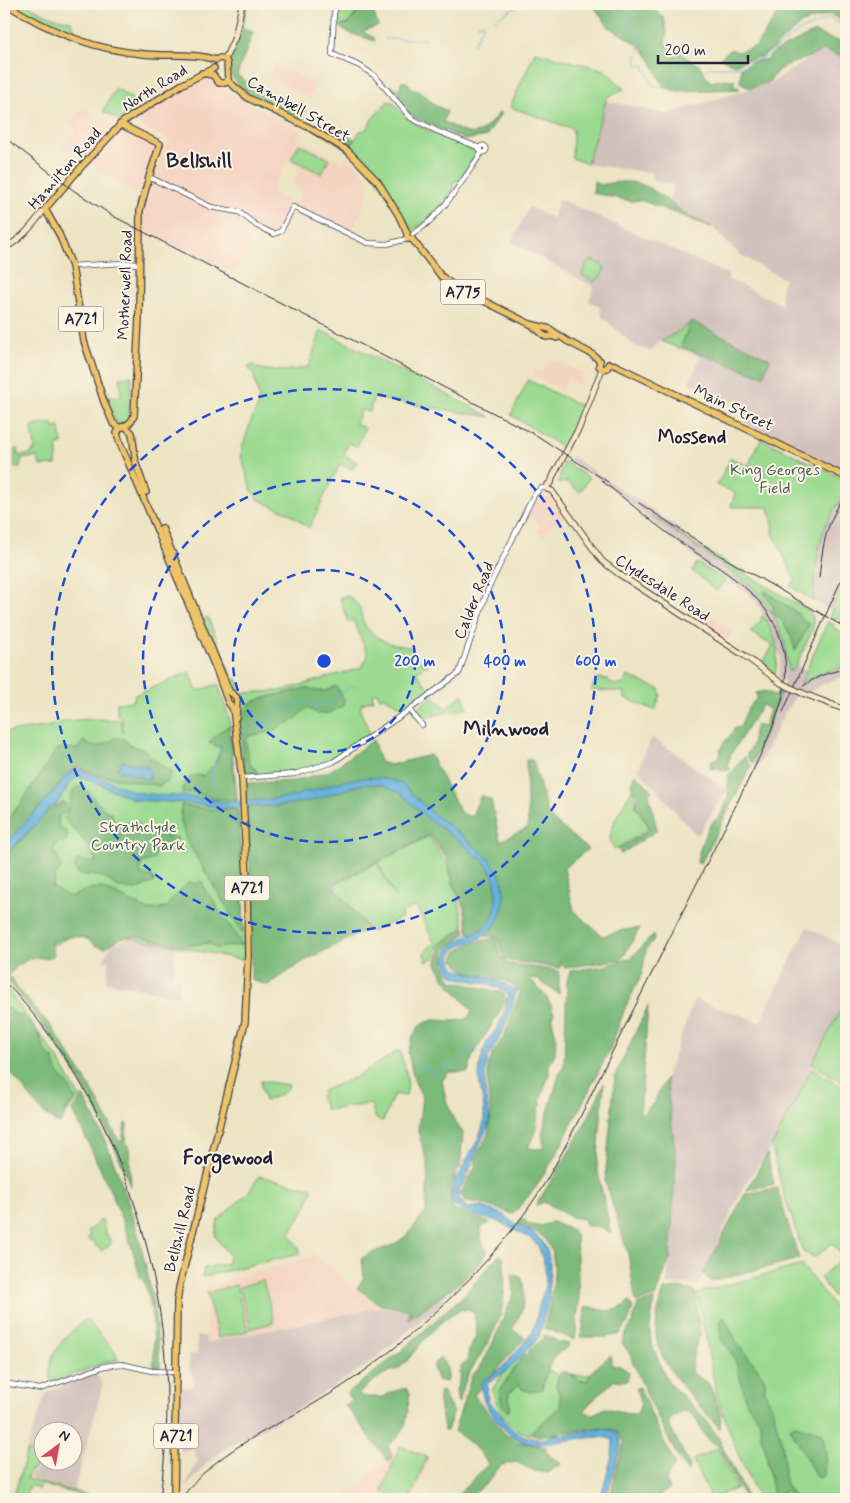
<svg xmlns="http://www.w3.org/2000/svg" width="850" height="1503" font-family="Mynerve,sans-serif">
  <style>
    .built { fill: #f5d3c1 }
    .industrial { fill: #d1c0bc }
    .green { fill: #9bda90; stroke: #5e7e66 }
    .forest { fill: #7cba7a; stroke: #4f6e5a }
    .water { fill: #64b0dd; stroke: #43698c }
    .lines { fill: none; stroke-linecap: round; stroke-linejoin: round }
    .stream { stroke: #64b0dd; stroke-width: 1 }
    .tertiary-casing { stroke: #403f50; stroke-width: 6 }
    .secondary-casing { stroke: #403f50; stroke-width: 7 }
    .primary-casing { stroke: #403f50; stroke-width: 8 }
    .tertiary { stroke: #fff; stroke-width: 4.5 }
    .secondary { stroke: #f8e7c3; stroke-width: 5 }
    .primary { stroke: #eec469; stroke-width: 5.5 }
    .rail { stroke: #22223b; stroke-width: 1 }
    .secondary-bridge-casing { stroke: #403f50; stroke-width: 7; stroke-linecap: butt }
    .secondary-bridge { stroke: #f8e7c3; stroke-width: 5 }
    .ring { fill: none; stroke: #1d4ed8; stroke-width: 2.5; stroke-dasharray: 9 6 }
    .labels { text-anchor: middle; stroke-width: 4; stroke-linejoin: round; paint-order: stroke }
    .shield { fill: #fcf5e5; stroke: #63616e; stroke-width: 1 }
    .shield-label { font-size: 15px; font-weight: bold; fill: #22223b }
    .street-label { font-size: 16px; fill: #22223b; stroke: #fcf5e5 }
    .park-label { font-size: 16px; fill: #465954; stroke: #fcf5e5 }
    .quarter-label { font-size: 19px; font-weight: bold; fill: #22223b; stroke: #fcf5e5 }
    .district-label { font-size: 21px; font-weight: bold; fill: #22223b; stroke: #fcf5e5 }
    .centre { fill: #1d4ed8; stroke: #fcf5e5; stroke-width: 2.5 }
    .ring-label { font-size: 15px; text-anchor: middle; font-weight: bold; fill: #1d4ed8; stroke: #fcf5e5; stroke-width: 4; stroke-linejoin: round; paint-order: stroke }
  </style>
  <rect width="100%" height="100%" fill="#fcf5e5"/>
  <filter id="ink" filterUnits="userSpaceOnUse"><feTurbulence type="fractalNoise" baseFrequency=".02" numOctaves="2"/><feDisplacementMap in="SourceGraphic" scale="10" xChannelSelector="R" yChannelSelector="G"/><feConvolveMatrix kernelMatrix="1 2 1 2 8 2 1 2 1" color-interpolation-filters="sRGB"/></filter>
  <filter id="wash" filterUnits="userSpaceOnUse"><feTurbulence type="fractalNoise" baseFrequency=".0096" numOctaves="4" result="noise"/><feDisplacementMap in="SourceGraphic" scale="20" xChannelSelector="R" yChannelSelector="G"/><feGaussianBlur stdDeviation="1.12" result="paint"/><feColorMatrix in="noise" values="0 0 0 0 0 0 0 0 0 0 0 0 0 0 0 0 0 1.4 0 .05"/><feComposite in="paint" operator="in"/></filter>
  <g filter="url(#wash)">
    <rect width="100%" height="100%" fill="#ede4c4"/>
    <g class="built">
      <path d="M 275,64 L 314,84 L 312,88 L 314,91 L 310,98 L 268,77 Z"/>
      <path d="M 206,77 L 211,78 L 243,101 L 302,130 L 271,192 L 318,218 L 313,225 L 292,215 L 277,241 L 256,230 L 234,273 L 143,229 L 145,203 L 150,179 L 169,140 L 132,122 L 197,79 Z"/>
      <path d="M 83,108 L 156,145 L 138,195 L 128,190 L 79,155 L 60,148 L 77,130 L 69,123 Z"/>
      <path d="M 299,140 L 344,162 L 347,155 L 367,176 L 367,180 L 370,186 L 366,201 L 351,232 L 295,204 L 302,190 L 292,184 L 301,167 L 288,161 Z"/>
      <path d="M 552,359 L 584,374 L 579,385 L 568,380 L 562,391 L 533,375 L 533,370 L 542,373 L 547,364 L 549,365 Z"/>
      <path d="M 541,493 L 549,495 L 565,515 L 547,530 L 545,536 L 537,532 L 540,525 L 527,513 L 535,498 Z"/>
      <path d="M 700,610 L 734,632 L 727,641 L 694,620 Z"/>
      <path d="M 315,1255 L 379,1307 L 206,1342 L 206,1286 Z"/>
      <path d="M 399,1444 L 430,1457 L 416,1496 L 420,1499 L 341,1499 L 386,1463 L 392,1449 Z"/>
    </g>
    <g class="industrial">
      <path d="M 823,50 L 846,58 L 846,474 L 746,423 L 747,409 L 689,383 L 701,357 L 660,341 L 651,352 L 635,346 L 601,316 L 600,307 L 589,301 L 594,287 L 512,242 L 529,207 L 552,218 L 559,199 L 729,275 L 728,279 L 783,305 L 781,295 L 782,285 L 785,280 L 756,264 L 737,252 L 712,227 L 681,211 L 669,200 L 674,185 L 651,179 L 652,173 L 587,164 L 606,101 L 667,114 L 773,82 Z"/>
      <path d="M 571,456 L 680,529 L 678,532 L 658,520 L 753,587 L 774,616 L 784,640 L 789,671 L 796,666 L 806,670 L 800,684 L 825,671 L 846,667 L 846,676 L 841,677 L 819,686 L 809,693 L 802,691 L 796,695 L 785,712 L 758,767 L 752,763 L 768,727 L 784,681 L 778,678 L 781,657 L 777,650 L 777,645 L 770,626 L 756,601 L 746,591 L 707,567 L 605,483 L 569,459 Z"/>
      <path d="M 846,490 L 846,576 L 832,611 L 813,601 L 814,585 L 820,544 L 827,523 Z"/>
      <path d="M 652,737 L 727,790 L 697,836 L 638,769 Z"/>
      <path d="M 807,927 L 846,947 L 846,997 L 772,1146 L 743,1187 L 699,1284 L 667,1285 L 676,1159 L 666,1078 L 694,999 L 760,1022 Z"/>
      <path d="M 132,938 L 175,946 L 173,978 L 179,979 L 177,996 L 106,982 L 109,961 L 104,960 L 107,952 L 113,945 L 126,939 Z"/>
      <path d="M 441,1296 L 443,1300 L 432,1311 L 366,1366 L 302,1406 L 222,1451 L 206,1464 L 187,1486 L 185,1486 L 198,1461 L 193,1449 L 180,1451 L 180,1388 L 194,1386 L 193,1375 L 189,1369 L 189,1354 L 197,1354 L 197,1336 L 205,1336 L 206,1343 L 381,1307 L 409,1311 L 408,1319 Z"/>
      <path d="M 95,1372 L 103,1385 L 74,1490 L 30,1478 L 31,1472 L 35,1472 L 35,1464 L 46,1466 L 46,1461 L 72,1460 L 72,1430 L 42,1430 L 42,1455 L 26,1450 L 46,1393 Z"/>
    </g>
    <g class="green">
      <path d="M 10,4 L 26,4 L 31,7 L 52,17 L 71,21 L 76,33 L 74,37 L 31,17 Z"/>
      <path d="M 340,4 L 359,4 L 355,14 L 348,24 L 342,24 L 339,27 L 336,24 Z"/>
      <path d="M 535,52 L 605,70 L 624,89 L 607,97 L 587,164 L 572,158 L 573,129 L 510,107 Z"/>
      <path d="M 116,88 L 141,105 L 119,120 L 103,111 Z"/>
      <path d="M 388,101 L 393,102 L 404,116 L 421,127 L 475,151 L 476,154 L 460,181 L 455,181 L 453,184 L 454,189 C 442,202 429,224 412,230 L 403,220 L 367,163 L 350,148 L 360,131 L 367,129 L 372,119 Z"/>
      <path d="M 299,144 L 329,159 L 322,174 L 291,159 Z"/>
      <path d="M 592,260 L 604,266 L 604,271 L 596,282 L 582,275 L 587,263 Z"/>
      <path d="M 691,322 L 681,347 L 679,348 L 661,341 L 676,333 Z"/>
      <path d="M 321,330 L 491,417 L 373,398 L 370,412 L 361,410 L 356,424 L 365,428 L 357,446 L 348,443 L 344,455 L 357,462 L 353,469 L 340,464 L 309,528 L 289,513 L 259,500 L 252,491 L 241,456 L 242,448 L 251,421 L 257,408 L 259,398 L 253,372 L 248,368 L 252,365 C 267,374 293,371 309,366 Z"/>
      <path d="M 132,376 L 129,418 L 126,423 L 117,423 L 105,398 L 121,396 L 120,378 Z"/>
      <path d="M 528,380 L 583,407 L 565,449 L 511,415 Z"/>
      <path d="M 52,423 L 54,428 L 60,427 L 62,444 L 58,444 L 56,465 L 40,466 L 38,457 L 21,459 L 20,468 L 15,468 L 15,449 L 18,449 L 19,456 L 31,454 L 32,451 L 35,451 L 32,426 Z"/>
      <path d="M 761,439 L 846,480 C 846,497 832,509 826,525 C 817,549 814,576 813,601 L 790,586 L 795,580 L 773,533 L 773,524 L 769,507 L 731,507 L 735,493 L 717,485 L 731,458 L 748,466 Z"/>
      <path d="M 564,461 L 589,478 L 580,492 L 567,482 L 558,483 Z"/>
      <path d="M 651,515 L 703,549 L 809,611 L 813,617 L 813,628 L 796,666 L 789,672 L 784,640 L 774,616 L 753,587 Z"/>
      <path d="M 697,563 L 725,580 L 717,591 L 692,571 Z"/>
      <path d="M 846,576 L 846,623 L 837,618 L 836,620 L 829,617 Z"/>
      <path d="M 348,596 C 365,608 357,610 365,625 C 374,640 394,646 410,647 L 422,663 L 429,666 L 424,666 L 416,672 L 430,690 L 405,708 L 383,697 L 380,698 L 377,692 L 372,694 L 373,700 L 361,704 L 361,712 L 370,734 C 323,769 302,772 244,776 L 238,726 L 242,701 L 231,687 L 203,619 L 208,617 L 232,677 L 238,680 L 241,693 L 280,691 L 361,668 L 368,656 L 354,621 L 348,622 L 340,597 Z"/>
      <path d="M 763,615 C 776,635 780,650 775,674 L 762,664 L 773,646 L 750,632 L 762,620 L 760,618 Z"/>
      <path d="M 828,621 L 834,625 L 833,627 L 846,635 L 846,667 L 825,671 L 800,685 Z"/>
      <path d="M 190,672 L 197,691 L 218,684 L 229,717 L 240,824 L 243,887 L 244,960 L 128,937 L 75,934 L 34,955 L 21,957 L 10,971 L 4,985 L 58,1059 L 80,1098 L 56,1124 L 4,1064 L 4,732 L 46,727 L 67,721 L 91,719 L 121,720 L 123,734 L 122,717 L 117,716 L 117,703 L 133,701 L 135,695 Z"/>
      <path d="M 627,676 L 659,689 L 661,695 L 655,710 L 624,698 L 625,692 L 591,690 L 597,678 L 608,679 L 608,681 L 616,686 L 618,684 L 623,685 Z"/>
      <path d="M 463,694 L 467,709 L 448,712 L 420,719 L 413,711 L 433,696 L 446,708 Z"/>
      <path d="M 632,790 L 637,796 L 635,805 L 649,827 L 646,831 L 615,849 C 613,846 610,842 610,838 C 610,825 625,802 632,790 Z"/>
      <path d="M 429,836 L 454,876 L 464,927 L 437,946 L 435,957 L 426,962 L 424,953 L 434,942 L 416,906 L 402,912 L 401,918 L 371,932 L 333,885 L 377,863 L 395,897 L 378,863 Z"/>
      <path d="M 846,1000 L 846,1084 L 812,1064 Z"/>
      <path d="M 399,1050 C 405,1066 410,1080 406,1096 L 394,1094 L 383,1121 L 376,1119 L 371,1104 L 326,1110 L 320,1096 L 323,1094 L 322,1091 L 356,1077 Z"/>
      <path d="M 812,1068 L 846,1089 L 846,1313 L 820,1278 L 843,1257 L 832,1243 L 815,1257 L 803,1252 L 781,1185 L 772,1146 Z"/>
      <path d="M 261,1081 L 289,1085 C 287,1094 273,1097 265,1101 L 261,1087 Z"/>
      <path d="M 259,1176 L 312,1188 C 310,1204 298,1221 289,1234 L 300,1250 L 300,1254 L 259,1263 L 202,1277 L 204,1268 L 228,1263 L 229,1255 L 215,1236 L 218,1220 L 248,1193 Z"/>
      <path d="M 102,1219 L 105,1232 L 111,1241 L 110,1245 L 101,1251 L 92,1241 L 90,1242 L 88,1239 L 90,1234 L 87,1232 Z"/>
      <path d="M 802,1265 L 846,1322 L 846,1499 L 759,1499 L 736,1449 L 717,1396 L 697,1293 Z"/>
      <path d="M 263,1280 L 274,1322 L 251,1329 L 239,1287 Z"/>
      <path d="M 236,1285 L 248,1331 L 218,1338 L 207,1293 Z"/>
      <path d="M 86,1319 L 113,1349 L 118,1360 L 109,1361 L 52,1383 C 41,1357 68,1334 86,1319 Z"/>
      <path d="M 523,1354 L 559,1376 L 604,1374 L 541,1435 C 536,1435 530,1435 525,1433 C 507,1429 496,1406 492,1390 L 503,1373 Z"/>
      <path d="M 400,1446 L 427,1457 L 410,1499 L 403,1499 L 382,1491 Z"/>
      <path d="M 718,1448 L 737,1488 L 711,1499 L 693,1460 Z"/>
      <path d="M 27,1451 L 42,1456 L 42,1460 L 45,1461 L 45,1464 L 36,1462 L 33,1470 L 30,1470 L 27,1479 L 104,1499 L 96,1499 L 40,1484 L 38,1490 L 35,1487 L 29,1486 L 24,1499 L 13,1499 Z"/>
    </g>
    <g class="forest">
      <path d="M 360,4 L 371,4 L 378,26 L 365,30 L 364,33 L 373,37 L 375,41 L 350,33 L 340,27 L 341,25 L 349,24 L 356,14 Z"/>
      <path d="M 592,4 L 645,4 L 655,9 L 664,18 L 667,32 L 665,44 L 700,66 L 710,82 L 725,79 L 735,80 L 733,85 L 740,89 L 677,91 L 664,87 L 651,60 L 640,46 L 609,27 Z"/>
      <path d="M 789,4 L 846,4 L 846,18 L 842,21 L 830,14 L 802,23 L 774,48 L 760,57 L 746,60 L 735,65 L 720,58 L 731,49 L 738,52 L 756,46 L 777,15 L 791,7 Z"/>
      <path d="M 243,6 L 247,7 L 242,27 L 253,32 L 237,75 L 259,91 L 304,117 L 303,122 C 282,112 229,92 229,66 C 229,55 235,46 237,36 C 240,26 241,16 243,6 Z"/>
      <path d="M 815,32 L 828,38 L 846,43 L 846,58 L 823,50 C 817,53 811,57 805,59 C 787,65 780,65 769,82 L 750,88 L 740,82 L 741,68 L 752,61 L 765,60 L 774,52 Z"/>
      <path d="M 401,82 L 407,82 L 413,89 L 421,91 L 436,106 L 447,111 L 443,121 C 473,138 477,140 500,112 L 501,113 L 487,136 L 465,140 L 416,118 L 408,114 L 389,88 L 389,86 L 400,89 Z"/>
      <path d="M 309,121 L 332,135 L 337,129 L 355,140 L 350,148 L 364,160 L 308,125 Z"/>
      <path d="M 594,181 L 600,185 C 641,176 650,187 681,211 C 690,218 701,222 712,227 L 640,200 L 630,201 L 593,193 Z"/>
      <path d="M 691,321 L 770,359 L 763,376 L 681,347 Z"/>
      <path d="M 765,591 L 797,613 L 809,625 C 804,635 800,642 795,651 C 793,640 788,629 781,620 C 778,616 775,616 772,612 L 774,607 L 764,593 Z"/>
      <path d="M 336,686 L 344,699 L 344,705 L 330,713 L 318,714 L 307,708 L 294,721 L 283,724 L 274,731 L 250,736 L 246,739 L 249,763 L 259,773 L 245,774 L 241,720 L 249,704 L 260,699 L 307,688 L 318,691 L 326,691 Z"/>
      <path d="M 782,689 L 768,727 L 752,763 L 748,759 L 747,754 C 756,743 751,737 756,725 L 764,727 L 770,709 L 762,705 L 731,754 L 727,766 L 731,769 L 726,771 L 716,768 L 711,769 L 710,766 L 712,760 L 718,758 L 721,753 L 720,749 C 724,741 731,736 735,728 L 740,727 L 748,708 L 757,698 L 756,693 L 765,691 L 774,695 Z"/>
      <path d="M 229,726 L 236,800 L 213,799 L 192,792 L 182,794 C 184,782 190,772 203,776 L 216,763 L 221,746 L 217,747 L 209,743 L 219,732 Z"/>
      <path d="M 115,738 L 125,739 L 128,744 L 145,750 L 151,758 L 172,772 L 168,781 L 159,786 L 98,775 L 79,767 L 73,769 L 4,846 L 4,824 L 23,800 L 56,750 L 59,748 L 77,749 L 83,741 C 95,749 104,746 115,738 Z"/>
      <path d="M 373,740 L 380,762 L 390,765 L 430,755 L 461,813 L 471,817 L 481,795 L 491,800 L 500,841 L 528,828 L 526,760 L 533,760 L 548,816 L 588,849 L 564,868 L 574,911 L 602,936 L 624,930 L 640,928 L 622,959 L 565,968 L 560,961 L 560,968 L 505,960 L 498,938 L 469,933 L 464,906 L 455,889 L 446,857 L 430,835 L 331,885 L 368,929 L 304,961 L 268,985 L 257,982 L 251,979 L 252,919 L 246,783 L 294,781 L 330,771 Z"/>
      <path d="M 745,756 L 745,759 L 751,766 L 701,863 L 697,863 C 699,852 704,832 712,823 C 716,818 714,823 718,818 C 722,814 725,805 727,800 C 730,791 726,781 730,773 L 733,772 L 738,763 Z"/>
      <path d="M 635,774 L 652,790 L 649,794 L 657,830 L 621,854 L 618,849 L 647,832 L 650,828 L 636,806 L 639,797 L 637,792 L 632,789 L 632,781 Z"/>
      <path d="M 81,786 C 93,794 98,808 111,813 L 114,820 L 119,825 L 136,821 C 145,837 161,836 178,838 L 176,843 L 156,846 L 154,859 L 142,863 L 140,871 L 141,875 L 152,876 L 154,882 L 136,890 L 120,888 L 104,877 L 78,874 L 75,867 L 77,860 L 96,863 L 91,849 L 64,818 C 71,809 69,799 74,789 Z"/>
      <path d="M 64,802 L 68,808 L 65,813 L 59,816 L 58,825 L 68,833 L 66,841 L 57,843 L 53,851 L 58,857 L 61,869 L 56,875 L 52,887 L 70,897 L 92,888 L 102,888 L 149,910 L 167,907 C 172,897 181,891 189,882 L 196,884 L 202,881 L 206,892 L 215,901 L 220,914 L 230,925 L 242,945 L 216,948 L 209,943 L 184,946 L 137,936 L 123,937 L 105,948 L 94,945 L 88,939 L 75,936 L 60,939 L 51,942 L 54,955 C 47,960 42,957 34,958 C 22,960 15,969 6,977 L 4,974 L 4,858 L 48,811 Z"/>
      <path d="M 181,805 L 214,810 L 237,809 L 244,931 L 242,933 L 185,838 L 181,821 Z"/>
      <path d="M 465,928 L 466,933 C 442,951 438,952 452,981 L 503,993 L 507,1000 L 473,1055 L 468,1072 L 449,1072 L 442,1081 L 446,1100 L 454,1120 L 463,1133 L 460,1167 L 455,1174 L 451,1188 L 451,1203 L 454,1210 L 490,1223 L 481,1227 C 482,1231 481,1235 481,1239 C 482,1244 487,1247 486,1253 C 482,1271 424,1308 408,1319 L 410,1310 L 381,1305 L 357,1288 L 364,1277 L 362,1258 L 371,1253 L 393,1245 L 406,1236 L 426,1212 L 428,1165 L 418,1131 L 422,1096 L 414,1080 L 408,1052 L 413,1036 L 420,1025 L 433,1020 L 455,1021 L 467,1019 L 472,1011 L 443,977 L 437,963 L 440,945 Z"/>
      <path d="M 654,934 L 654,939 L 646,950 L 642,974 L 625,1008 L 611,1047 L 557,1153 L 536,1187 L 513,1214 L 480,1203 L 465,1201 L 460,1194 L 475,1168 L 476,1158 L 488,1134 L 491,1114 L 488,1090 L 488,1068 L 492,1055 L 504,1037 L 520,993 C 507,974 480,979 462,969 C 459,967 457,962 454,960 L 456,952 C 467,944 483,939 496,939 L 501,955 L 506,963 L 559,971 L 559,994 L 535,978 L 530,979 L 547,998 L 551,1005 L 554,1013 L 552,1020 L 556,1037 L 555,1053 L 549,1066 L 549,1074 L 540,1101 L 542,1104 L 539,1108 L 535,1132 L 528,1148 L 538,1149 L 544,1148 L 542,1133 L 559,1075 L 564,1066 L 567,981 L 570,971 L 604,966 L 631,958 Z"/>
      <path d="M 12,977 L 15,985 L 53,1029 L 91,1088 L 119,1141 L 122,1142 L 125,1123 L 127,1123 L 126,1141 L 129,1146 L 131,1188 C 103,1111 61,1043 7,981 Z"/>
      <path d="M 648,1006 L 640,1116 L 654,1102 L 666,1078 L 676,1159 L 670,1258 L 655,1297 L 636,1302 L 628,1253 L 605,1181 L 615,1076 Z"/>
      <path d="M 7,1008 L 19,1016 L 23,1015 L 40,1036 L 45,1051 L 54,1060 L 57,1071 L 68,1085 L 76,1099 L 68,1108 L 60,1124 L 44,1114 L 4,1064 L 4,1009 Z"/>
      <path d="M 604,1083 L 597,1167 L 611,1234 C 603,1227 597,1225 586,1226 L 584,1219 L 571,1217 L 544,1202 L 536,1205 C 561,1165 586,1127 604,1083 Z"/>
      <path d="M 83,1096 C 128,1180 154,1273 160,1367 L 154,1367 C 154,1336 154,1308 143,1279 L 140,1278 C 127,1219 98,1165 73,1111 Z"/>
      <path d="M 767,1154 L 774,1184 L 747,1190 Z"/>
      <path d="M 777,1188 L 799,1259 L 711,1281 L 703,1274 L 745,1194 Z"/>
      <path d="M 523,1218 C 532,1229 540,1227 552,1222 L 572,1230 L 576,1236 L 579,1302 L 575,1340 L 544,1328 C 550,1303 564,1258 543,1237 C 536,1231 527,1228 519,1224 Z"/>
      <path d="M 499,1255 L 503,1257 C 509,1308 498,1328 471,1370 C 464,1380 463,1393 458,1403 L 456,1390 L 461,1375 L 459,1373 L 462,1365 L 467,1363 L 469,1350 L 476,1337 L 477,1329 L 474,1314 L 470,1309 C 445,1307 418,1350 401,1367 C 396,1371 389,1371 384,1374 C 375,1379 367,1387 359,1393 L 363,1397 L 384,1397 L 391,1392 L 406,1388 L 410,1394 C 408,1399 409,1405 408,1411 C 406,1429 401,1434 388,1446 L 392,1456 L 389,1462 L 345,1405 L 351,1400 L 347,1394 L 400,1352 L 464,1295 Z"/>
      <path d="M 512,1274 L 522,1278 C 526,1299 524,1310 512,1329 L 525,1338 L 474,1395 L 505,1434 L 518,1442 L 546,1447 L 546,1452 L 561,1464 L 548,1473 L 535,1471 L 516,1462 L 501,1465 L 487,1483 L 468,1499 L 451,1499 L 457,1496 L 488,1464 C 479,1450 469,1440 454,1431 L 472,1375 L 480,1368 L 492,1345 L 514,1293 Z"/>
      <path d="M 678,1288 L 695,1291 L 700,1335 L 694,1350 L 691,1372 L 709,1384 L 721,1413 L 720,1429 C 700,1405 656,1364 656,1332 C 656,1318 660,1303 664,1290 Z"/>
      <path d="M 654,1300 L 650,1328 L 651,1342 L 661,1367 L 670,1385 L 681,1394 L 705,1419 L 717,1435 L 748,1499 L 745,1499 L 720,1448 C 716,1443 711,1442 707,1438 C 699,1429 699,1419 687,1411 L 674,1416 L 668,1423 L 689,1464 L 688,1472 C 677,1457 669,1440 661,1423 C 657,1416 655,1409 650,1402 L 628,1351 L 622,1343 L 623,1339 L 632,1323 L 638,1304 Z"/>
      <path d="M 629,1301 L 633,1308 L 628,1322 L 620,1334 L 607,1337 L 580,1337 L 583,1328 L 585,1307 C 592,1305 594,1309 601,1310 C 611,1312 624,1308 629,1301 Z"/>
      <path d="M 725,1318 L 737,1343 L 756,1366 L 765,1380 L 765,1392 L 772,1407 L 782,1443 L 784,1462 L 784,1477 L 787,1487 L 795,1497 L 785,1491 L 773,1496 L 765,1448 L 761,1436 L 760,1421 L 747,1404 L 736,1362 L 730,1350 L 721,1340 L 720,1327 L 721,1319 Z"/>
      <path d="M 545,1335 L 559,1342 L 570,1344 C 566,1350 562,1350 557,1354 C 549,1363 545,1378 542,1389 L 530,1392 L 522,1389 L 520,1384 L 509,1393 L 510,1407 L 508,1412 L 502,1405 L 499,1391 L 521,1359 Z"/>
      <path d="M 611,1355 L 611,1365 L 620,1366 L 629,1372 L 627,1381 L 615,1380 L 589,1404 L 584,1412 L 593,1414 L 606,1408 L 629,1414 L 637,1414 L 641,1404 L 636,1388 L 639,1387 L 653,1418 L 675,1464 L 666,1481 L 669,1489 L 654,1499 L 610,1499 L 617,1465 L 624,1443 L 616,1430 L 596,1428 L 537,1436 L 529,1434 L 560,1407 L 560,1397 L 556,1385 L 560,1373 L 567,1372 L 580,1380 L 587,1381 L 593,1370 Z"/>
      <path d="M 441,1358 C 447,1362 448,1372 448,1379 L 447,1382 L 437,1380 L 433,1367 L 435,1362 Z"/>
      <path d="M 440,1391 L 442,1391 L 453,1413 L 447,1431 L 444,1431 C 444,1418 436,1404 440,1391 Z"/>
      <path d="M 795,1425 L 822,1433 L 826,1452 L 824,1476 L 817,1478 L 790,1428 Z"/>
    </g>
    <g class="water">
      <path d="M 122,761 L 146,766 L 152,772 L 149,775 L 151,779 L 145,779 L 117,769 Z"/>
      <path d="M 79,769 L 136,792 L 156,795 L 195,797 L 222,802 L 264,800 L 297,796 L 304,791 L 310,792 C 331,784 357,775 380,778 C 386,779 397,781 402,784 C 411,792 420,802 429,810 C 449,828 499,857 503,884 C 507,908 498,931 475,941 C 470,943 462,944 457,948 C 448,955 452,963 458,970 L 499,981 L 516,990 L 512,1009 L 501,1035 L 488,1058 L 485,1072 L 485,1088 L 490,1121 L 463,1185 L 458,1190 L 458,1197 L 467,1208 L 480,1206 L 505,1215 L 512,1222 L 532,1232 L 542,1241 L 546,1248 L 550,1262 L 549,1299 L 540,1332 L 540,1336 L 510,1368 L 487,1384 L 488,1401 C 500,1410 504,1425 517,1433 C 524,1436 535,1440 543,1439 C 547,1438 550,1435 554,1434 C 557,1434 559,1435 562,1435 C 577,1433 603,1425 616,1432 L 620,1440 L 621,1445 L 606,1499 L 600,1499 L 612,1456 L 613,1440 C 604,1436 597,1437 587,1438 C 547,1440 526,1458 496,1420 C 487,1408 480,1397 482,1382 L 505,1365 L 533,1332 L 541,1299 L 546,1286 L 545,1266 L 538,1246 L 530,1238 L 497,1221 C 486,1219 470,1215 459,1209 C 455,1207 454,1203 451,1201 L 455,1178 L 464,1169 L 461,1170 C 468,1156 484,1134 484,1118 C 485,1095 474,1082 482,1057 C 483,1052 485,1047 487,1042 C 488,1038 493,1034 496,1030 C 500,1024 510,1000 508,994 C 493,981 471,983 453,976 L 445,959 C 453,925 497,946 496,895 C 496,876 492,871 480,857 L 477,858 L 466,846 L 430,820 L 400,793 L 381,785 L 366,784 L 356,786 L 310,801 L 278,806 L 224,808 L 186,803 L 135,800 L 94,782 L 77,776 L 71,782 L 57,804 L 48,809 L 43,817 L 4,856 L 4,847 L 17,831 L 57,789 L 65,777 L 71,772 Z"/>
    </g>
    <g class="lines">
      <g class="stream">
        <path d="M 622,4 L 630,23 L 641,42 L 636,61 L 637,65 L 644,65 L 653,85 L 658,87 L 672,84 L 683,77 L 695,75 L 711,67 L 735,67 L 750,65 L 789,40 L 797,32 L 830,18 L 846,27"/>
        <path d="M 493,20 L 521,4"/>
        <path d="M 385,39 L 426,39"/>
        <path d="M 473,45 L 484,24 L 478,24"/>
        <path d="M 247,730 L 253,726 L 267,725 L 272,719 L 274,713 L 278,710 C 288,711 293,710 300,703 L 309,704 L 317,707 L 323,704 L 327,705 L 334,701 L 340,693 L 344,692 L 350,686 L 356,686"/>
        <path d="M 68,764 L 72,768"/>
        <path d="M 214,785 C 209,774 215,754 224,746"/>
        <path d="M 205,800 L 213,788"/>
        <path d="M 26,819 L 27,820"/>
        <path d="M 138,843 L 140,848"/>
        <path d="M 141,850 L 142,853"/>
        <path d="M 4,869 L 11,881"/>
        <path d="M 117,915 L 118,920"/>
        <path d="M 38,916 L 38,913"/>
        <path d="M 38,924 L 38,920"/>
        <path d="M 115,929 L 118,922"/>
        <path d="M 419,1062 L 432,1073 L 439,1073 L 444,1067 C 460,1066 464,1051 477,1048 L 479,1052 L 483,1053"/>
      </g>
    </g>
  </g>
  <g filter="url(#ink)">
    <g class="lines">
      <defs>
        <g id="tertiary">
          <path d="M 337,4 L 334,13 L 332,54 L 360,66 L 375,76 L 411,118 L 437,131 L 480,148"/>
          <circle cx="483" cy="149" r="3.5"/>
          <path d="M 149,177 L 211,207 L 239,212 L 257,226 L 274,234 L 281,231 L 293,207 L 368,243 L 387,244 L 407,239"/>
          <path d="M 413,234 C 443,215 462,181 482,152"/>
          <path d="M 72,266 L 124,263 L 139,264"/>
          <path d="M 409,710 L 422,725"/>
          <path d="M 242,778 L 295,774 L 333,762 L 409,710 L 459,673 L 488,589 L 534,495 L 541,488 L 546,488"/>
          <path d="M 4,1383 L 40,1389 L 105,1366 L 121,1364 L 152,1371 L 176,1372"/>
        </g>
        <g id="secondary">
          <path d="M 225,59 L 235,37 L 242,4"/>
          <path d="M 4,248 C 22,240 33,224 45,209"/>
          <path d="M 551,483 L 548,484 L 547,489 L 552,491 L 602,561 L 619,574 L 745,656 L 781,683"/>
          <path d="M 551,483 L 553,476 L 579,428 L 602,369"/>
          <path d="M 802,693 L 846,710"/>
        </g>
        <g id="primary">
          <path d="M 6,4 C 48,31 94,50 144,54 C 167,57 194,52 216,60 L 220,58 L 225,59 L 227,63 L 228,81"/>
          <path d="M 202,73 L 213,75 L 219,83 L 225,83 L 228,81"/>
          <path d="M 228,81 L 248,98 L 310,128 L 348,151 L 378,182 L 399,216 L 407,233 L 407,239 L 412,239"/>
          <path d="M 412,239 L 441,276 L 454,286 L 530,324 L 550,329 L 567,341 L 592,354 L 600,361"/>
          <path d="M 534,327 L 546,337 L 551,336 L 557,338"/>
          <path d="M 600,361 L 599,366 L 602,369 L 607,368 L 609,364"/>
          <path d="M 609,364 L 615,365 L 846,477"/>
          <path d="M 126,427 L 132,433 L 136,464 L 146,492"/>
          <path d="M 120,428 L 117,433 L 120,443 L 216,669 L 228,702 L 233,709 L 242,778 L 247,880 L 248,955 L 245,1022 L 179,1288 L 177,1302 L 174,1499"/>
          <path d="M 120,428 L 113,423 L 104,402 L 84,341 L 72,266 L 59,234 L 45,209 L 82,166 L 124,121 L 181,85 L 214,68"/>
          <path d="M 120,428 C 127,424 130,425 134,416 L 139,318 L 140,210 L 149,177 L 160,144 L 120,124"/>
          <path d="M 162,528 L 229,691 L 237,698 L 236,717"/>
        </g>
      </defs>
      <use href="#tertiary" class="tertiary-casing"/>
      <use href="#secondary" class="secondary-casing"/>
      <use href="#primary" class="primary-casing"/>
      <use href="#tertiary" class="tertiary"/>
      <use href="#secondary" class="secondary"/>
      <use href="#primary" class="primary"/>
      <g class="rail">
        <path d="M 4,137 L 73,190 L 113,216 L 536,435 L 608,482"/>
        <path d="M 639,503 L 721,556 L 846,628"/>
        <path d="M 819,578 C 823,542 826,524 846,493"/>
        <path d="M 795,693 C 810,679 826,672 846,669"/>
        <path d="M 783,712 L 846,569"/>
        <path d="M 4,981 C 104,1085 157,1228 166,1371 C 169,1414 165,1457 160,1499"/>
        <path d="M 181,1499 C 214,1452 267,1431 315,1403 C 355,1380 393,1351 428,1319 C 469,1282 507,1241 538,1194 C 560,1159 579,1120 597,1082 C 622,1032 647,983 672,933 C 693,891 714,849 735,807 C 750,775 768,743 779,710 C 786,688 788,665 782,644 C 768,589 712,566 670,535 C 646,518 625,498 602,481"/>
      </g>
      <defs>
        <path id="secondary-bridge" d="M 781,683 L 802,693"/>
      </defs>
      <use href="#secondary-bridge" class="secondary-bridge-casing"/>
      <use href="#secondary-bridge" class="secondary-bridge"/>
    </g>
  </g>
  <g class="ring">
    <circle cx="324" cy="661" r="91"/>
    <circle cx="324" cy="661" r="181"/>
    <circle cx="324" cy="661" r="272"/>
  </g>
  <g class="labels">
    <g class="shield">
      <rect x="440.5" y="279.5" width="45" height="25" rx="4"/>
      <rect x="58.5" y="306.5" width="45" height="25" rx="4"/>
      <rect x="224.5" y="875.5" width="45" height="25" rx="4"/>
      <rect x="153.5" y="1423.5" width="45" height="25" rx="4"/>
    </g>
    <g class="shield-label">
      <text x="463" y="297">A775</text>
      <text x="81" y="324">A721</text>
      <text x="247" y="893">A721</text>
      <text x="176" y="1441">A721</text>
    </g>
    <g class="street-label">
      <text transform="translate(154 87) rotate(-32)" y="6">North Road</text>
      <text transform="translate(299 108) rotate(30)" y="6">Campbell Street</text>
      <text transform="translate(64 168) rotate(-49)" y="6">Hamilton Road</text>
      <text transform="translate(124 285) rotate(-88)" y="6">Motherwell Road</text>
      <text transform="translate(734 407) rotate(26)" y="6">Main Street</text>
      <text transform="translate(663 587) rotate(33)" y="6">Clydesdale Road</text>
      <text transform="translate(473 600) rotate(-68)" y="6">Calder Road</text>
      <text transform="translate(179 1229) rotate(-76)" y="6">Bellshill Road</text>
    </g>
    <g class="park-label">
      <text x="775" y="475">King Georges<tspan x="775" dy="18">Field</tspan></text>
      <text x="138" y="832">Strathclyde<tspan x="138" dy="18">Country Park</tspan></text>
    </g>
    <g class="quarter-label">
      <text x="692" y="443">Mossend</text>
    </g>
    <g class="district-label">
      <text x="199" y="167">Bellshill</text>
      <text x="506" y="735">Milnwood</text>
      <text x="228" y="1164">Forgewood</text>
    </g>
  </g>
  <circle cx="324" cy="661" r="8" class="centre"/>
  <g class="ring-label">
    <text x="415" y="666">200 m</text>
    <text x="505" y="666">400 m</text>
    <text x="596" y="666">600 m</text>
  </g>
  <rect width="850" height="1503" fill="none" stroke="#fcf5e5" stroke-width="20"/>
  <g transform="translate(58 1446) rotate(32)"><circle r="24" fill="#fcf5e5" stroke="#a5a1a1"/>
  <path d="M0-4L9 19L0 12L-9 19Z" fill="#d1495b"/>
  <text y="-8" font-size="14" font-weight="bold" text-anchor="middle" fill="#22223b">N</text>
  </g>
  <path d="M658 55v8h90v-8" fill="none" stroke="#22223b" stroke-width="2.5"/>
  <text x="665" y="55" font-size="15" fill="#22223b" stroke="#fcf5e5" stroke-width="4" paint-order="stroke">200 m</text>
</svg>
